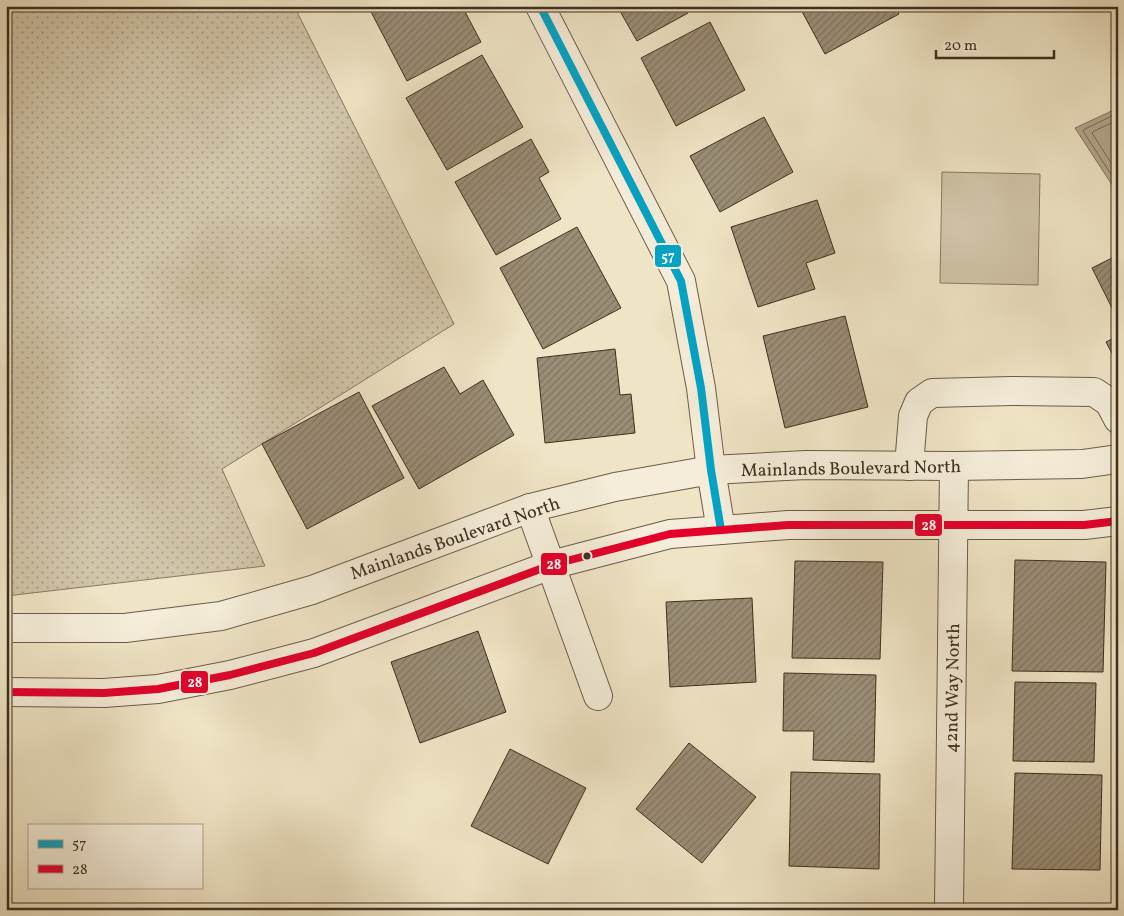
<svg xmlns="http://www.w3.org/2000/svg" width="1124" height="916" font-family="Vollkorn,serif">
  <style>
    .grass { fill: url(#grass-dots); stroke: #887a64 }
    .garden { fill: #d1c5a9; stroke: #887a64 }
    .water { fill: #b3a68d; stroke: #857661 }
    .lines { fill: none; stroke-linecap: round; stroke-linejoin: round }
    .shore { stroke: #796a56; stroke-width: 1 }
    .building { fill: url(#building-hatch); stroke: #3f2f20 }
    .minor-casing { stroke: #6b5c49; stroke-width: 30 }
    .minor { stroke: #f5edd9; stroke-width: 28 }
    .bus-1-casing { stroke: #f5edd9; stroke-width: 11 }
    .bus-2-casing { stroke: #f5edd9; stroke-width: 11 }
    .bus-1 { stroke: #03a3c5; stroke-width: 8 }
    .bus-2 { stroke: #e4002b; stroke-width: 8 }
    .bus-dot { fill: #3f2f20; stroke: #f5edd9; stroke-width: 2 }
    .labels { text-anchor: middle; stroke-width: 4; stroke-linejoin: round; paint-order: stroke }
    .street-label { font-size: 18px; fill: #3f2f20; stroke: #f5edd9 }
    .line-badge { stroke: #f5edd9; stroke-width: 2 }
    .badge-label { font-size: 14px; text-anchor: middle; font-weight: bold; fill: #fff }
  </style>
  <defs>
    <pattern id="grass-dots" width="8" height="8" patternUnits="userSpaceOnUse" patternTransform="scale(1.25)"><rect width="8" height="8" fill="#d1c5a9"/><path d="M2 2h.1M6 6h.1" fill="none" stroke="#aba089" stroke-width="1.8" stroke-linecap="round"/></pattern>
    <pattern id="building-hatch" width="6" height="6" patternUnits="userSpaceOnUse" patternTransform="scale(1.25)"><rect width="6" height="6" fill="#9b8d76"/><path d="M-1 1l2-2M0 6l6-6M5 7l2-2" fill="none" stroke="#807460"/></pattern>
  </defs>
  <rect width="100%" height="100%" fill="#efe4c5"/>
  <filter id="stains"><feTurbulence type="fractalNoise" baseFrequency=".004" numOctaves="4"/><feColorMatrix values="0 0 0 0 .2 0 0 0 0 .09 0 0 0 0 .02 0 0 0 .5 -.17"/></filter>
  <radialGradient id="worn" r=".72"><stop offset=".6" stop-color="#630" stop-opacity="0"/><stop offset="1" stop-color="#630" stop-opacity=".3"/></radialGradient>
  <path class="grass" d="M 6,6 L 294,6 L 454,324 L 222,469 L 265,566 L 6,596 Z"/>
  <path class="garden" d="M 942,172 L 1040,174 L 1038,285 L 940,283 Z"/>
  <path class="water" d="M 1118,108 L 1118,194 L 1075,128 Z"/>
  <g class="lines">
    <g class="shore">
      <path d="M 1118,113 L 1085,129 L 1083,131 L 1118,185"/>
      <path d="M 1118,120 L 1094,131 L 1092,133 L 1118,174"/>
    </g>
  </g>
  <g class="building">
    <path d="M 368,6 L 462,6 L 481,42 L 407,81 Z"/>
    <path d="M 617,6 L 684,6 L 688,13 L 637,41 Z"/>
    <path d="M 799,6 L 895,6 L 899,14 L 825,54 Z"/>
    <path d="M 710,22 L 745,90 L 676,126 L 641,58 Z"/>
    <path d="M 482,55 L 523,127 L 447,170 L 406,98 Z"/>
    <path d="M 764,117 L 793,172 L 720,212 L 690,156 Z"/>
    <path d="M 531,139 L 549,172 L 539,178 L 561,219 L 496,255 L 455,182 Z"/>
    <path d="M 817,200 L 835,253 L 806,263 L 815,289 L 758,307 L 731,227 Z"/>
    <path d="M 577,227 L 621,308 L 543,349 L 500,268 Z"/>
    <path d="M 1118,255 L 1118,320 L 1092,268 Z"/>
    <path d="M 845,316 L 868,407 L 785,428 L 763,336 Z"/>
    <path d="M 1118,336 L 1118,365 L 1106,342 Z"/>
    <path d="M 615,349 L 620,395 L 631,394 L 635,433 L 545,443 L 537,358 Z"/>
    <path d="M 444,367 L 460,394 L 483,380 L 514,435 L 419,489 L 372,406 Z"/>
    <path d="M 359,392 L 404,478 L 307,529 L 262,444 Z"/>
    <path d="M 1015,560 L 1106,562 L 1103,672 L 1012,671 Z"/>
    <path d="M 795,561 L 883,562 L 880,659 L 792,658 Z"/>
    <path d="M 752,598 L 756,682 L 670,687 L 666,602 Z"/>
    <path d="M 478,631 L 506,712 L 420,743 L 391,662 Z"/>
    <path d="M 784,673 L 876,675 L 874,762 L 813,760 L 814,731 L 783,731 Z"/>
    <path d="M 1015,682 L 1096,683 L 1094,762 L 1013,761 Z"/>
    <path d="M 689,743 L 756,797 L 702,863 L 636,809 Z"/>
    <path d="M 510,749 L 586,788 L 548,864 L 471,826 Z"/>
    <path d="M 791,772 L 880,774 L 879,869 L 789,866 Z"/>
    <path d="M 1015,773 L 1102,775 L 1100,870 L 1012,869 Z"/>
  </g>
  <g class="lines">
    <defs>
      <g id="minor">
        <path d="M 540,6 L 681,281 L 701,388 L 711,470 L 721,530"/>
        <path d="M 909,466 L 913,416 L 919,402 L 932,393 L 1012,391 L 1094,392 L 1109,402 L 1118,419"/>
        <path d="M 530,508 L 598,696"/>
        <path d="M 6,628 L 125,628 L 221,616 L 312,590 L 530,508 L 615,487 L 711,470 L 806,465 L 954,466 L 1082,464 L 1118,459"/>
        <path d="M 6,692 L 104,693 L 158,689 L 230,675 L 314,653 L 551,565 L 670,534 L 788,525 L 1084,525 L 1118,521"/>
        <path d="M 949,910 L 954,466"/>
      </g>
    </defs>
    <use href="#minor" class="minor-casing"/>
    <use href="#minor" class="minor"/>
    <defs>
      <path id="bus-1" d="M 540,6 L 681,281 L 701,388 L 711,470 L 721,530"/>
      <path id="bus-2" d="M 6,692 L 104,693 L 158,689 L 230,675 L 314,653 L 551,565 L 670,534 L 788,525 L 1084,525 L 1118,521"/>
    </defs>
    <use href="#bus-1" class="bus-1-casing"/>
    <use href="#bus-2" class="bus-2-casing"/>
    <use href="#bus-1" class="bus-1"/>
    <use href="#bus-2" class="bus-2"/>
  </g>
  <circle class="bus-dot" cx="587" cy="556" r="4.5"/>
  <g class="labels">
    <g class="street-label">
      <text transform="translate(851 468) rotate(-1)" y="6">Mainlands Boulevard North</text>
      <text transform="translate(455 538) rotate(-19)" y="6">Mainlands Boulevard North</text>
      <text transform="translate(952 688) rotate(-89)" y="6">42nd Way North</text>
    </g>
  </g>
  <g class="line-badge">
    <rect x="654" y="244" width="28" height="24" rx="5" fill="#03a3c5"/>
    <rect x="914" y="513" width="29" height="24" rx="5" fill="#e4002b"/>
    <rect x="540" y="552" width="28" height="24" rx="5" fill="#e4002b"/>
    <rect x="180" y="670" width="29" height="24" rx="5" fill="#e4002b"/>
  </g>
  <g class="badge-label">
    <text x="668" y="261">57</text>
    <text x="929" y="530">28</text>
    <text x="554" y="569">28</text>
    <text x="195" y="687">28</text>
  </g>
  <rect width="1124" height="916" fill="none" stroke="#efe4c5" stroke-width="25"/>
  <rect x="8" y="8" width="1109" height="901" fill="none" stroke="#3f2f20" stroke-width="2.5"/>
  <rect x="12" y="12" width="1099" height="891" fill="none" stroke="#3f2f20"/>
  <rect x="28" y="824" width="175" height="65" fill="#f5edd9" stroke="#aca18f"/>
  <rect x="38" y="840" width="25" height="8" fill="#03a3c5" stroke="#aca18f"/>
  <text x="72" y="848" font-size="15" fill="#3f2f20">57</text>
  <rect x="38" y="865" width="25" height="8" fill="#e4002b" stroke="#aca18f"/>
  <text x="72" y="874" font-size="15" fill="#3f2f20">28</text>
  <path d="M936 50v8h118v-8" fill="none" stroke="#3f2f20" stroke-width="2.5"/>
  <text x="944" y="50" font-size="15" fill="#3f2f20" stroke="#f5edd9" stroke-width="4" paint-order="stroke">20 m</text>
  <rect width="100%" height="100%" filter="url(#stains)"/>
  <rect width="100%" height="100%" fill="url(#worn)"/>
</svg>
